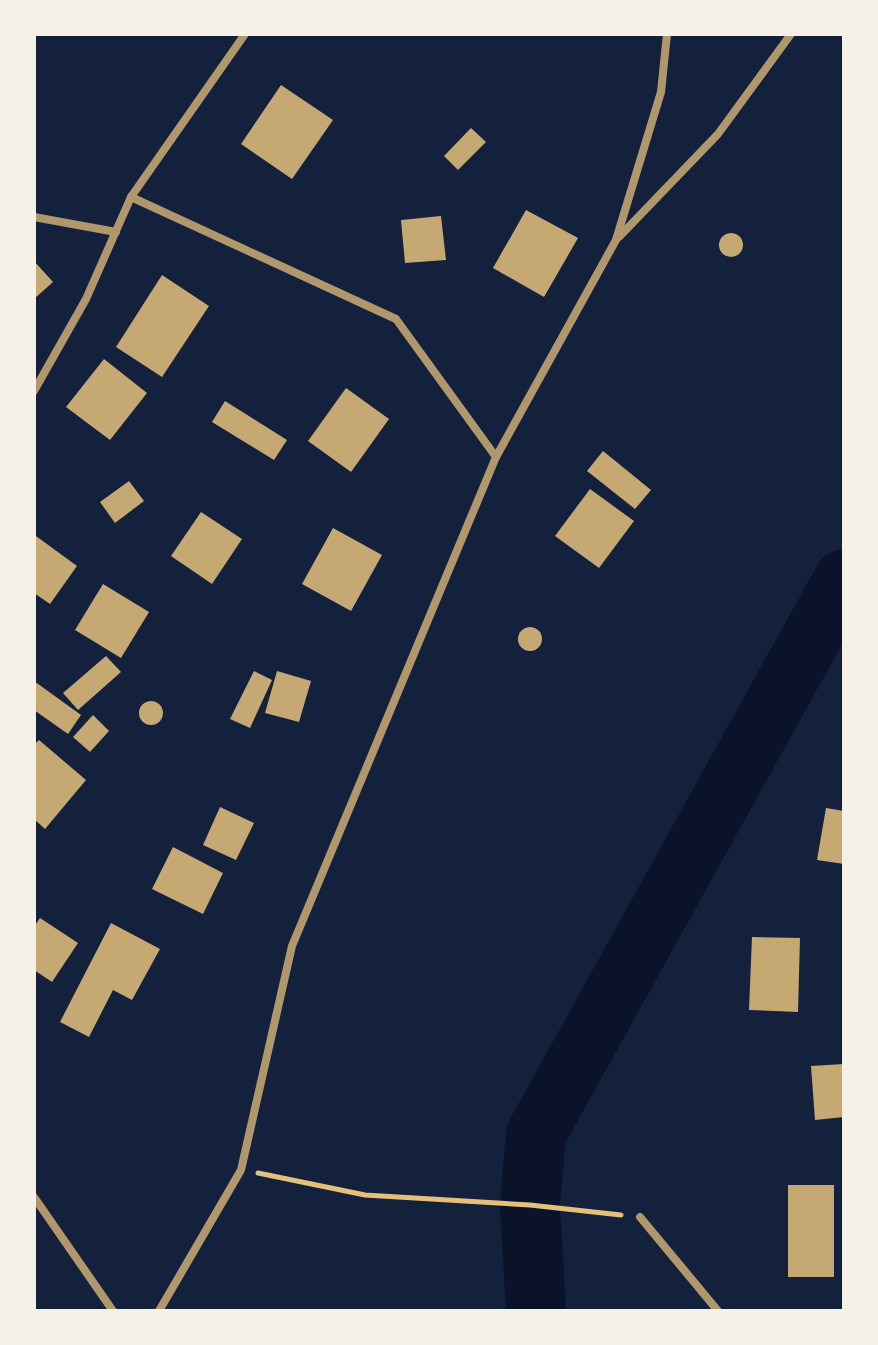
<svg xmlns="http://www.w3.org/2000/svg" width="878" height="1345" font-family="'Source Sans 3',sans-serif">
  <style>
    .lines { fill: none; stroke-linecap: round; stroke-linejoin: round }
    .river { stroke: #0b132b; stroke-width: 60 }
    .building { fill: #c6a872 }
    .path { stroke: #e5c07b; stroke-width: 5 }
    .minor { stroke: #b1986c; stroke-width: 8 }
  </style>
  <rect width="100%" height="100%" fill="#14213d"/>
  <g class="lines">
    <path class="river" d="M 536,1311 L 530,1205 L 536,1134 L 844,579"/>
  </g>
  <g class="building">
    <path d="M 281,85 L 333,120 L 292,179 L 241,144 Z"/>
    <path d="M 471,128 L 486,142 L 458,170 L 444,156 Z"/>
    <path d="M 526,210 L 578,238 L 544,297 L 493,268 Z"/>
    <path d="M 441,216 L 446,260 L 405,263 L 401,220 Z"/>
    <circle cx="731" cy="245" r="12"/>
    <path d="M 34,261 L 53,282 L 34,299 Z"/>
    <path d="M 162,275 L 209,306 L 162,377 L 116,347 Z"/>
    <path d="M 104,359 L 147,393 L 110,440 L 66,407 Z"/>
    <path d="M 346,388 L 389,419 L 351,472 L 308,441 Z"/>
    <path d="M 225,401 L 287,440 L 274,460 L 212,422 Z"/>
    <path d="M 603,451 L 651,490 L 635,509 L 587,471 Z"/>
    <path d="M 129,481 L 144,501 L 115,523 L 100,502 Z"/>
    <path d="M 590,489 L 634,521 L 599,568 L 555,536 Z"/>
    <path d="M 201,512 L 242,539 L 212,584 L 171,556 Z"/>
    <path d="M 333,528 L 382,555 L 351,611 L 302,584 Z"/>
    <path d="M 36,536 L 77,566 L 50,604 L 34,593 L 34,539 Z"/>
    <path d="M 103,584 L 149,612 L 121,658 L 75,630 Z"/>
    <circle cx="530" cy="639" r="12"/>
    <path d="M 106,656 L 121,672 L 78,710 L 63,693 Z"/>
    <path d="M 254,671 L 272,680 L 250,728 L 230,719 Z"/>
    <path d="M 277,671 L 311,681 L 299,722 L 265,713 Z"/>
    <path d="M 34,681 L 81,715 L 68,734 L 34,710 Z"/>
    <circle cx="151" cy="713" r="12"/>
    <path d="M 93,715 L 109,731 L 90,752 L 73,737 Z"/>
    <path d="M 39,740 L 86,780 L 45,829 L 34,819 L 34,745 Z"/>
    <path d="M 220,807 L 254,823 L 236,860 L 203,845 Z"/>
    <path d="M 826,808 L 844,811 L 844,864 L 817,860 Z"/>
    <path d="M 173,847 L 223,873 L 203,914 L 152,889 Z"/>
    <path d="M 40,918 L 78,943 L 52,982 L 34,970 L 34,927 Z"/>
    <path d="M 111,923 L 160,949 L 132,1000 L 113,990 L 89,1037 L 60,1022 Z"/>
    <path d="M 752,937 L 800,938 L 798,1012 L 749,1010 Z"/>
    <path d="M 844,1064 L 844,1117 L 815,1120 L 811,1066 Z"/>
    <rect x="788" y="1185" width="46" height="92"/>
  </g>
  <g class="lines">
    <path class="path" d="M 258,1173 L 365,1195 L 530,1205 L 621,1215"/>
    <g class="minor">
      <path d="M 131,197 L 396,319 L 496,457"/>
      <path d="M 34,217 L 116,232"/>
      <path d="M 619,237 L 718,134 L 791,34"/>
      <path d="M 34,391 L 86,299 L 131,197 L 245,34"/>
      <path d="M 34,1197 L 113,1311"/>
      <path d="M 640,1217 L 718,1311"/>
      <path d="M 159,1311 L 241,1170 L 292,946 L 496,457 L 616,240 L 661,92 L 667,34"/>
    </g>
  </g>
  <rect width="878" height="1345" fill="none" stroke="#f6f1e7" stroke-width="72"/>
</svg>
